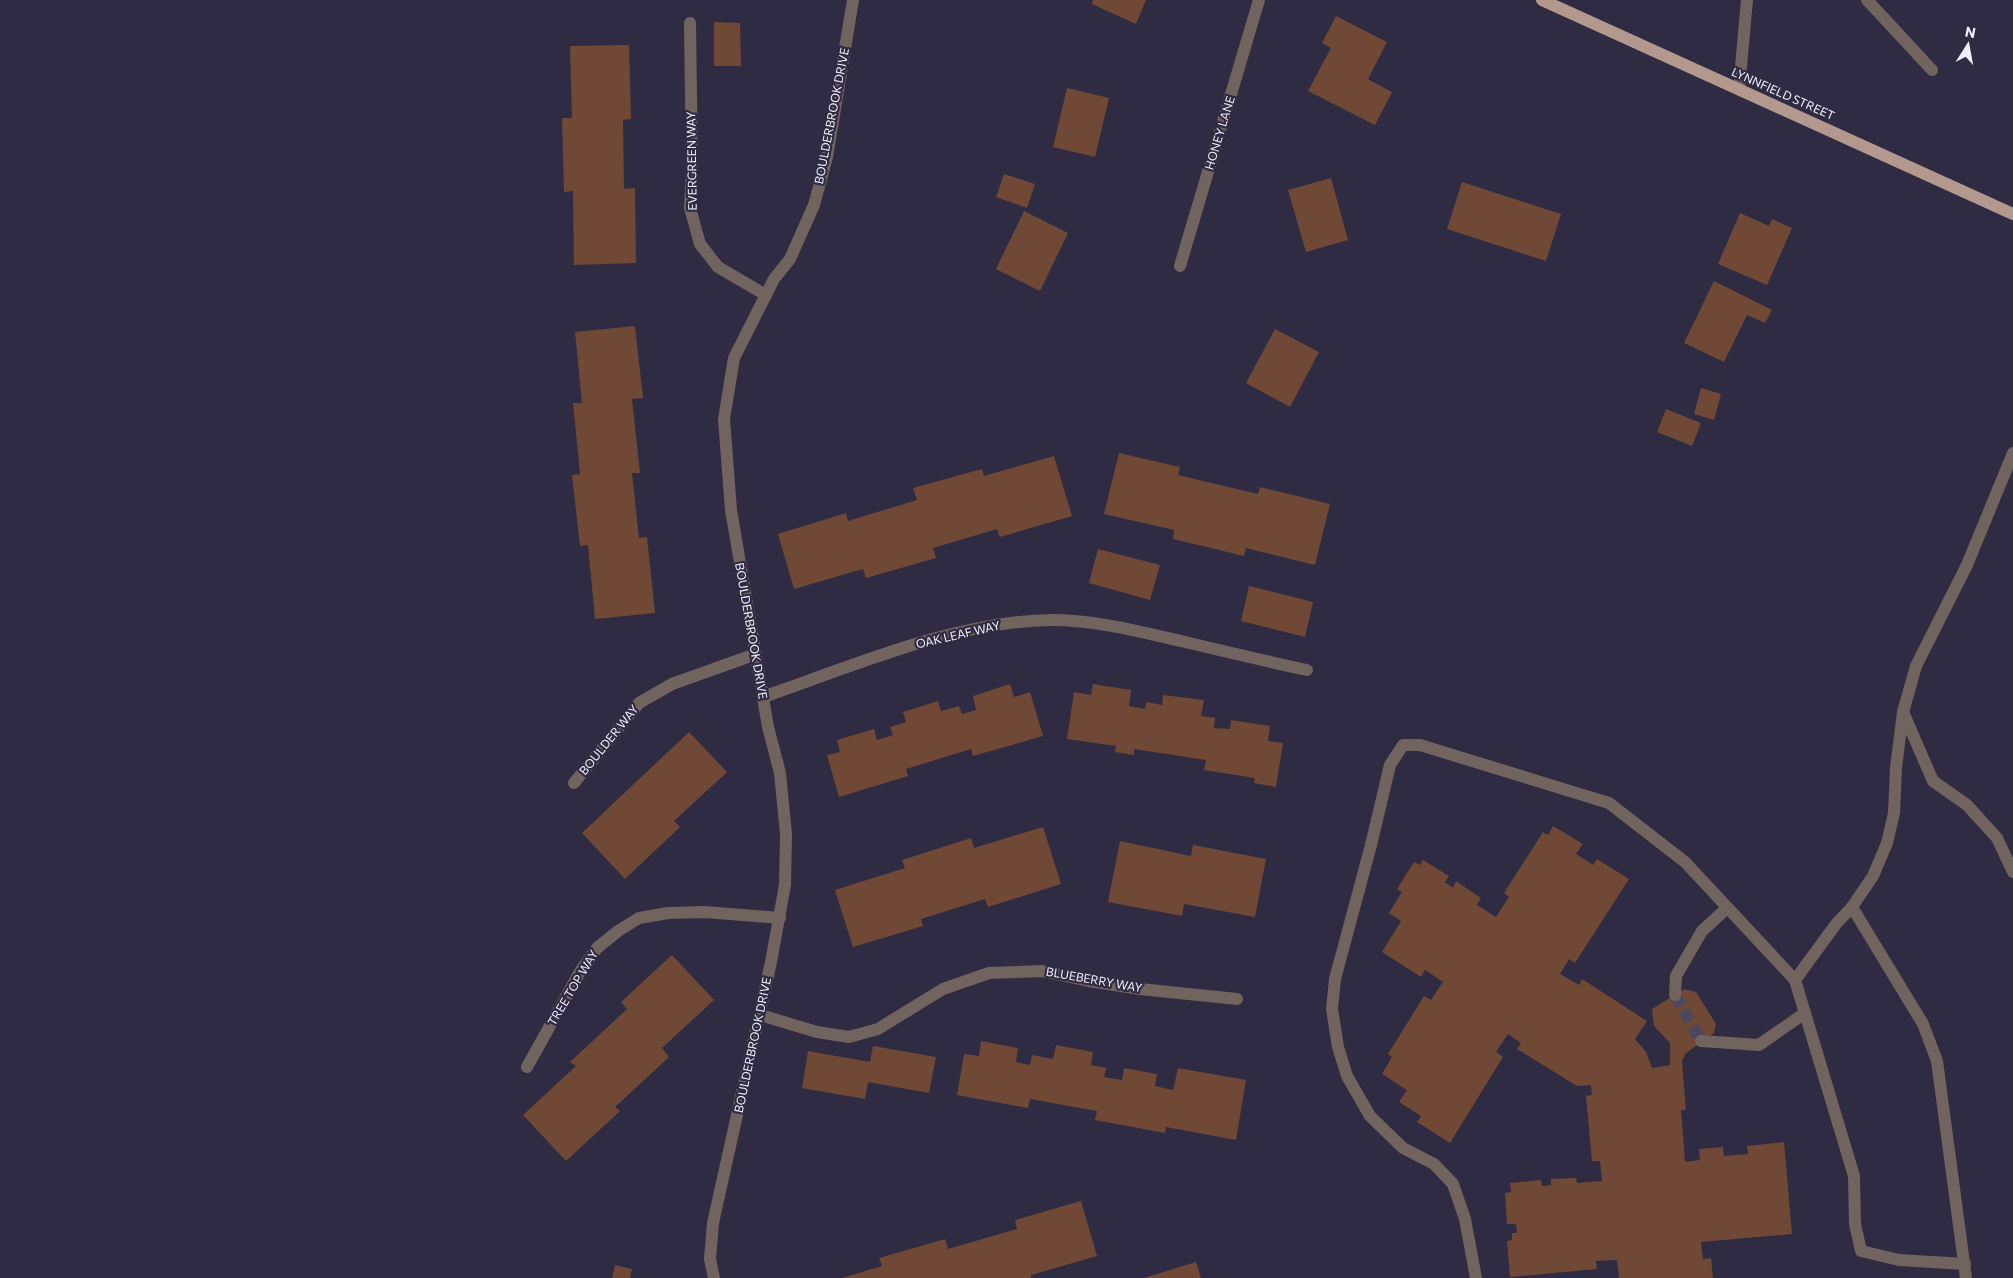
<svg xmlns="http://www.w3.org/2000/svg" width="2013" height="1278" font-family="Commissioner,sans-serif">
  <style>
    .building { fill: #6f4936 }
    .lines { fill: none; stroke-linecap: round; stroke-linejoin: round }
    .minor-tunnel { stroke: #4c485e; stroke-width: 12; stroke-dasharray: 12 6; stroke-linecap: butt }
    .minor { stroke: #71645e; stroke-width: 12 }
    .major { stroke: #b2988d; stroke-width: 12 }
    .labels { text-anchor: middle; stroke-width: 4.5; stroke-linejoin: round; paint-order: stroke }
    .street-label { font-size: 12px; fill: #f0eefd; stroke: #2f2b42 }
  </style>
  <rect width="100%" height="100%" fill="#2f2b42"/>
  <g class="building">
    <path d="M 1093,0 L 1146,0 L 1136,24 L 1092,4 Z"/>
    <path d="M 1336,16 L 1387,42 L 1368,79 L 1392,92 L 1375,125 L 1308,91 L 1331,48 L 1322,43 Z"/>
    <path d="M 714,22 L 740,23 L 741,66 L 714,66 Z"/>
    <path d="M 629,45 L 631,119 L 623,120 L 624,189 L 635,188 L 636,263 L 574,265 L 573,191 L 564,192 L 562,118 L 572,118 L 570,46 Z"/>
    <path d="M 1067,88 L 1109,98 L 1095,157 L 1053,147 Z"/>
    <path d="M 1004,174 L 1035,184 L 1027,208 L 996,197 Z"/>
    <path d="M 1331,178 L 1348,240 L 1306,252 L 1288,190 Z"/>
    <path d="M 1462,182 L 1561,214 L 1546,261 L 1447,229 Z"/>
    <path d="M 1024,211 L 1068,233 L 1040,291 L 996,269 Z"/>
    <path d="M 1740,213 L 1769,226 L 1772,219 L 1792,228 L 1767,285 L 1718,264 Z"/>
    <path d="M 1714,281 L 1772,310 L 1765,323 L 1747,315 L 1724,362 L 1684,343 Z"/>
    <path d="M 635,326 L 643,398 L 632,399 L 640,473 L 632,473 L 639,538 L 647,537 L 655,613 L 595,619 L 588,545 L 580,546 L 572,475 L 580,474 L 573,403 L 582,403 L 575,332 Z"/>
    <path d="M 1275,329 L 1319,352 L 1290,407 L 1246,383 Z"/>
    <path d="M 1701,388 L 1721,394 L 1714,420 L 1694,414 Z"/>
    <path d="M 1666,409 L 1701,423 L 1692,446 L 1657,432 Z"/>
    <path d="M 1119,453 L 1180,467 L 1178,475 L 1258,494 L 1260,487 L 1330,504 L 1315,565 L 1246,548 L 1244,556 L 1173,539 L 1174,530 L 1104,514 Z"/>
    <path d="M 1054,456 L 1072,516 L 1000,537 L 997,529 L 933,548 L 936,558 L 866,578 L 863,569 L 794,589 L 778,534 L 846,513 L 848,521 L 917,500 L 913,488 L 982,469 L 984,476 Z"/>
    <path d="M 1098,549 L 1160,565 L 1150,600 L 1089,583 Z"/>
    <path d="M 1249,586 L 1313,602 L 1305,637 L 1241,621 Z"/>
    <path d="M 1010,684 L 1014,697 L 1030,692 L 1043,736 L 973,756 L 971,749 L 906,769 L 908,776 L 839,797 L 827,755 L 840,752 L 837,740 L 874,729 L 877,740 L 893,735 L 890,727 L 906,722 L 903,712 L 938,701 L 941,711 L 959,706 L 962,714 L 976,710 L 973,696 Z"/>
    <path d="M 1093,684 L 1131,690 L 1129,706 L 1145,709 L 1146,702 L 1162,705 L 1163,695 L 1204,700 L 1201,716 L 1215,718 L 1214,728 L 1230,729 L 1231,720 L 1270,726 L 1268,741 L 1283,743 L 1276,787 L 1254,783 L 1255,778 L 1204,770 L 1206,760 L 1134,749 L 1134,755 L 1115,752 L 1116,746 L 1067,739 L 1074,692 L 1091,695 Z"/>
    <path d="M 689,732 L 727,772 L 674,821 L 680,827 L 625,879 L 582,833 Z"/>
    <path d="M 1553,826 L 1583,844 L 1576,854 L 1593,865 L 1597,859 L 1629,879 L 1575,963 L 1569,959 L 1560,974 L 1579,985 L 1582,979 L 1647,1021 L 1635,1039 L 1646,1052 L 1652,1068 L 1670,1065 L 1670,1043 L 1654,1026 L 1652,1009 L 1684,989 L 1696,992 L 1716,1024 L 1714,1033 L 1686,1053 L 1682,1061 L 1686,1110 L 1681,1110 L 1685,1162 L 1700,1160 L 1699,1149 L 1723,1147 L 1724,1156 L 1748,1154 L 1747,1146 L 1784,1142 L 1792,1234 L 1701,1242 L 1703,1259 L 1711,1258 L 1713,1278 L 1619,1278 L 1617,1260 L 1596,1261 L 1597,1269 L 1510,1277 L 1507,1241 L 1512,1240 L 1512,1233 L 1517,1233 L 1516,1224 L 1507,1224 L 1505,1193 L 1511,1192 L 1510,1183 L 1541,1180 L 1542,1186 L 1551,1185 L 1551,1179 L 1576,1178 L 1577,1183 L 1602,1181 L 1600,1161 L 1592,1161 L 1586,1096 L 1592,1095 L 1591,1085 L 1577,1086 L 1517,1049 L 1521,1043 L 1508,1034 L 1496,1052 L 1503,1057 L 1450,1143 L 1417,1122 L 1421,1116 L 1399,1102 L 1407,1090 L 1382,1074 L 1392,1057 L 1388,1054 L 1424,996 L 1431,1000 L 1443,982 L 1425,970 L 1421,977 L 1382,952 L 1401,921 L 1389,913 L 1402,892 L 1397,889 L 1414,862 L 1420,865 L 1423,860 L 1449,876 L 1445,882 L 1453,888 L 1456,881 L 1481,898 L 1477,905 L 1496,917 L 1509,897 L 1504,893 L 1543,832 L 1548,835 Z"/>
    <path d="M 1043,827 L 1061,884 L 988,907 L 985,899 L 921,919 L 923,926 L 853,947 L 835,890 L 905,868 L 902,860 L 971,838 L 974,848 Z"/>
    <path d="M 1120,841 L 1191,856 L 1193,845 L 1266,859 L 1255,917 L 1184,904 L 1182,916 L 1108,902 Z"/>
    <path d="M 672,955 L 714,1000 L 662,1048 L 669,1057 L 615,1107 L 620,1111 L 566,1161 L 523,1115 L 576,1066 L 570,1062 L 627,1009 L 621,1002 Z"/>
    <path d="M 981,1041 L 1018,1048 L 1016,1062 L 1030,1065 L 1032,1055 L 1053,1059 L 1056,1045 L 1093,1052 L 1091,1065 L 1106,1068 L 1104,1077 L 1122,1080 L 1124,1068 L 1157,1074 L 1155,1086 L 1173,1090 L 1178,1068 L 1246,1080 L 1236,1140 L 1166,1127 L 1165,1133 L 1095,1120 L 1097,1111 L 1030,1099 L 1028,1108 L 957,1095 L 964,1054 L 979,1056 Z"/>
    <path d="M 873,1046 L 936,1057 L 929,1093 L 868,1082 L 865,1099 L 802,1088 L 808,1051 L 870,1062 Z"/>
    <path d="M 1081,1201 L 1097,1256 L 1031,1275 L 1031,1278 L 842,1278 L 882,1266 L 879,1258 L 945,1239 L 948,1249 L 1017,1229 L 1015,1220 Z"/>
    <path d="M 1196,1262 L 1201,1278 L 1144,1278 Z"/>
    <path d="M 615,1265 L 632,1269 L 630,1278 L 612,1278 Z"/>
  </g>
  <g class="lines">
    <path class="minor-tunnel" d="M 1675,995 L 1701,1041"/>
    <g class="minor">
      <path d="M 1867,0 L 1932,70"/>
      <path d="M 690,23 L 692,170 L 690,208 L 700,244 L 718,267 L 766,295"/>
      <path d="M 1739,89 L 1747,0"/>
      <path d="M 1180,266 L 1259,0"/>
      <path d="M 763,697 C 853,666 955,621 1051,620 C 1095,620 1138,631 1181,641 C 1223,651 1265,661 1307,670"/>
      <path d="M 1903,712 L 1933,781 L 1967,805 L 1997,838 L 2013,872"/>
      <path d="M 574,783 L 639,703 L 672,684 L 756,654"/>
      <path d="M 1852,907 L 1923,1024 L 1937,1061 L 1966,1278"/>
      <path d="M 1795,980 L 1836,924 L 1852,907 L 1873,876 L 1887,843 L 1894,813 L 1896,768 L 1903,712 L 1916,666 L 1967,565 L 2013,453"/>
      <path d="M 1675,995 L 1676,976 L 1702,931 L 1727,908"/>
      <path d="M 760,1015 L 817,1032 L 849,1037 L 878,1029 L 943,989 L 989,973 L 1042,971 L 1089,981 L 1140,989 L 1237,999"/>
      <path d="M 1701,1041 L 1759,1045 L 1805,1013"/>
      <path d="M 527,1067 L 581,970 L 597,948 L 618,931 L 639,918 L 668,913 L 705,912 L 780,918"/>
      <path d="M 714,1278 L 710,1259 L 713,1223 L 771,962 L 785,885 L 786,834 L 780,773 L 768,727 L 731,510 L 724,419 L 734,358 L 774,279 L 790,259 L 814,205 L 827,157 L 853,0"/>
      <path d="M 1476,1278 L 1465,1219 L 1453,1184 L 1434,1164 L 1403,1148 L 1370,1116 L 1347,1076 L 1338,1047 L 1332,1009 L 1335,979 L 1371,845 L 1390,765 L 1403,745 L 1420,745 L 1609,803 L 1685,862 L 1795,980 L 1854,1176 L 1855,1224 L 1861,1251 L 1899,1260 L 1965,1264"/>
    </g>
    <path class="major" d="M 1542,0 L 2013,214"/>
  </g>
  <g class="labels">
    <g class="street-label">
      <text transform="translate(1783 94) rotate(24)" y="4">LYNNFIELD STREET</text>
      <text transform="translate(832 116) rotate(-79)" y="4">BOULDERBROOK DRIVE</text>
      <text transform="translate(1220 133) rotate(-73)" y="4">HONEY LANE</text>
      <text transform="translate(692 161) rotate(-91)" y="4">EVERGREEN WAY</text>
      <text transform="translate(751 631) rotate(80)" y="4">BOULDERBROOK DRIVE</text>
      <text transform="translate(958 635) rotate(-13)" y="4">OAK LEAF WAY</text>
      <text transform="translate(609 740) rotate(-51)" y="4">BOULDER WAY</text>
      <text transform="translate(1094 980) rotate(10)" y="4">BLUEBERRY WAY</text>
      <text transform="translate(573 988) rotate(-59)" y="4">TREE TOP WAY</text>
      <text transform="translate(753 1045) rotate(-78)" y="4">BOULDERBROOK DRIVE</text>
    </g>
  </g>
  <g transform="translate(1968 45) rotate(11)" stroke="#2f2b42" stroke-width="4" paint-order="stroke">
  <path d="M0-4L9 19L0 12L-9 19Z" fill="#f0eefd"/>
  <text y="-8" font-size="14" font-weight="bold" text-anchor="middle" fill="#f0eefd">N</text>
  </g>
</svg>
